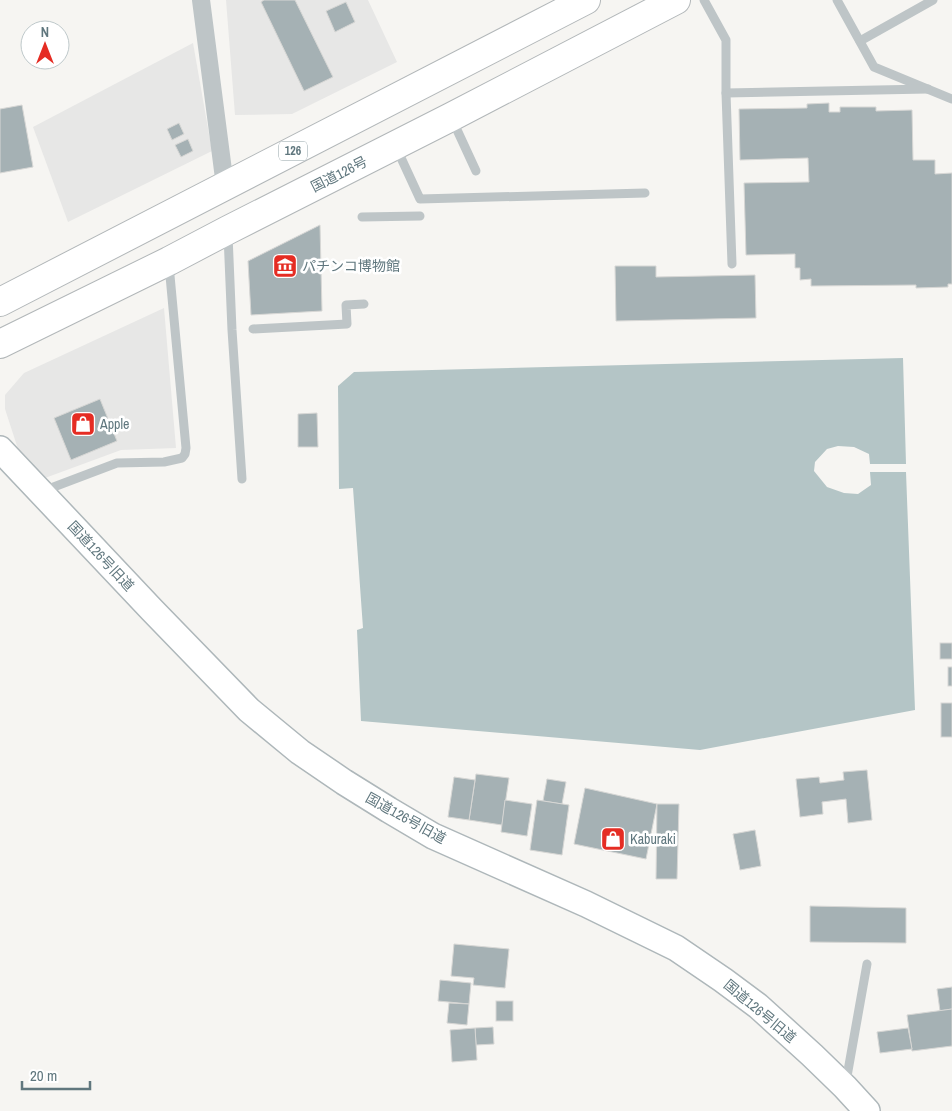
<svg xmlns="http://www.w3.org/2000/svg" width="952" height="1111" font-family="'Archivo Narrow','Noto Sans JP',sans-serif">
  <style>
    .built { fill: #e7e7e6 }
    .water { fill: #b4c5c6 }
    .building { fill: #a5b1b4; stroke: #d7d7d5 }
    .lines { fill: none; stroke-linecap: round; stroke-linejoin: round }
    .secondary-casing { stroke: #aeb7ba; stroke-width: 28 }
    .highway-casing { stroke: #b2b7b9; stroke-width: 30 }
    .lane { stroke: #bec5c7; stroke-width: 9 }
    .street { stroke: #bec5c7; stroke-width: 18 }
    .secondary { stroke: #fff; stroke-width: 25 }
    .highway { stroke: #fff; stroke-width: 28 }
    .labels { text-anchor: middle; stroke-width: 5; stroke-linejoin: round; paint-order: stroke }
    .shield { fill: #fff; stroke: #90a0a5; stroke-width: 1 }
    .shield-label { font-size: 12px; font-weight: bold; fill: #60777e }
    .street-label { font-size: 14px; fill: #60777e; stroke: #fff }
    .poi-label { font-size: 14px; fill: #60777e; stroke: #fff; text-anchor: start }
  </style>
  <rect width="100%" height="100%" fill="#f6f5f2"/>
  <g class="built">
    <path d="M 226,0 L 368,0 L 397,62 L 292,114 L 235,115 Z"/>
    <path d="M 193,43 L 212,151 L 68,222 L 33,127 Z"/>
    <path d="M 164,308 L 176,448 L 121,450 L 45,478 L 18,449 L 5,409 L 5,395 L 24,373 Z"/>
  </g>
  <path class="water" d="M 903,358 L 906,464 L 870,464 L 869,454 L 854,447 L 838,446 L 827,449 L 815,462 L 814,471 L 827,487 L 844,493 L 858,494 L 871,485 L 870,472 L 906,472 L 915,710 L 700,750 L 361,721 L 357,630 L 363,628 L 353,488 L 339,489 L 338,386 L 354,372 Z"/>
  <g class="building">
    <path d="M 264,0 L 295,0 L 333,77 L 304,91 L 261,2 Z"/>
    <path d="M 346,2 L 355,22 L 335,32 L 326,11 Z"/>
    <path d="M 829,103 L 829,112 L 840,112 L 840,107 L 876,107 L 876,111 L 912,110 L 913,160 L 935,160 L 935,174 L 952,173 L 952,284 L 948,284 L 948,287 L 916,288 L 916,285 L 811,286 L 811,279 L 800,280 L 800,268 L 795,268 L 795,254 L 746,255 L 744,183 L 809,182 L 808,158 L 740,160 L 739,109 L 807,108 L 807,104 Z"/>
    <path d="M 22,105 L 33,167 L 0,173 L 0,109 Z"/>
    <path d="M 179,123 L 184,134 L 172,140 L 167,129 Z"/>
    <path d="M 188,139 L 193,151 L 181,157 L 175,145 Z"/>
    <path d="M 320,225 L 322,311 L 251,315 L 248,261 Z"/>
    <path d="M 615,266 L 656,266 L 656,277 L 755,275 L 756,318 L 616,321 Z"/>
    <path d="M 100,399 L 117,441 L 71,460 L 54,418 Z"/>
    <path d="M 317,413 L 318,447 L 298,447 L 298,414 Z"/>
    <rect x="940" y="643" width="12" height="16"/>
    <rect x="948" y="667" width="4" height="19"/>
    <rect x="941" y="703" width="11" height="34"/>
    <path d="M 867,770 L 872,820 L 848,823 L 846,799 L 822,802 L 823,814 L 800,817 L 796,779 L 819,777 L 820,783 L 844,780 L 843,772 Z"/>
    <path d="M 476,774 L 509,778 L 502,825 L 469,820 Z"/>
    <path d="M 454,777 L 475,780 L 469,820 L 448,817 Z"/>
    <path d="M 547,779 L 566,782 L 562,804 L 543,801 Z"/>
    <path d="M 585,788 L 657,804 L 646,859 L 574,844 Z"/>
    <path d="M 505,800 L 532,804 L 527,836 L 501,832 Z"/>
    <path d="M 537,800 L 569,805 L 562,855 L 530,850 Z"/>
    <path d="M 657,804 L 679,804 L 677,879 L 656,879 Z"/>
    <path d="M 755,830 L 761,866 L 740,870 L 733,834 Z"/>
    <path d="M 810,906 L 906,908 L 906,943 L 810,942 Z"/>
    <path d="M 454,944 L 509,949 L 505,988 L 473,985 L 474,978 L 451,976 Z"/>
    <path d="M 440,980 L 471,983 L 469,1004 L 438,1001 Z"/>
    <path d="M 952,987 L 952,1009 L 940,1011 L 937,989 Z"/>
    <rect x="496" y="1001" width="17" height="20"/>
    <path d="M 449,1003 L 469,1004 L 467,1025 L 447,1023 Z"/>
    <path d="M 952,1009 L 952,1046 L 912,1051 L 907,1015 Z"/>
    <path d="M 493,1027 L 494,1044 L 476,1045 L 475,1028 Z"/>
    <path d="M 475,1028 L 477,1060 L 452,1062 L 450,1030 Z"/>
    <path d="M 908,1028 L 912,1049 L 880,1053 L 877,1032 Z"/>
  </g>
  <g class="lines">
    <defs>
      <path id="secondary" d="M 0,449 L 152,610 L 249,710 L 300,752 L 344,782 L 389,810 L 433,836 L 586,904 L 676,948 L 723,980 L 758,1006 L 812,1055 L 845,1087 L 867,1111"/>
      <g id="highway">
        <path d="M 0,302 L 586,0"/>
        <path d="M 0,344 L 169,261 L 228,230 L 451,117 L 676,0"/>
      </g>
    </defs>
    <use href="#secondary" class="secondary-casing"/>
    <use href="#highway" class="highway-casing"/>
    <g class="lane">
      <path d="M 704,0 L 726,40 L 726,93 L 732,264"/>
      <path d="M 837,0 L 874,67 L 952,99"/>
      <path d="M 860,41 L 933,0"/>
      <path d="M 726,93 L 928,89"/>
      <path d="M 452,119 L 476,171"/>
      <path d="M 396,147 L 420,199 L 645,193"/>
      <path d="M 362,217 L 420,216"/>
      <path d="M 228,235 L 232,330 L 242,479"/>
      <path d="M 253,329 L 347,324 L 346,305 L 364,304"/>
      <path d="M 43,491 L 117,463 L 164,462 L 182,458 L 185,454 L 186,448 L 169,265"/>
      <path d="M 846,1082 L 867,964"/>
    </g>
    <path class="street" d="M 201,0 L 225,186"/>
    <use href="#secondary" class="secondary"/>
    <use href="#highway" class="highway"/>
  </g>
  <defs>
    <symbol id="museum-square" viewBox="-11 -11 22 22"><rect x="-9" y="-9" width="18" height="18" rx="4" fill="#e52c23" stroke="#fff"/><path d="M0-6L6-3V-2H-6V-3ZM-5-1h2V3h-2ZM-1-1h2V3h-2ZM3-1h2V3H3ZM-6 4H6V6H-6Z" fill="#fff"/></symbol>
    <symbol id="shop-square" viewBox="-11 -11 22 22"><rect x="-9" y="-9" width="18" height="18" rx="4" fill="#e52c23" stroke="#fff"/><path d="M-5-2.5h2.3a2.7 3.5 0 0 1 5.4 0H5L5.5 6h-11ZM-1.5-2.5h3a1.5 2.3 0 0 0-3 0Z" fill="#fff"/></symbol>
  </defs>
  <g fill-rule="evenodd">
    <use href="#museum-square" x="271" y="252" width="28" height="28"/>
    <use href="#shop-square" x="69" y="410" width="28" height="28"/>
    <use href="#shop-square" x="599" y="825" width="28" height="28"/>
  </g>
  <g class="labels">
    <rect class="shield" x="279" y="141.5" width="28" height="19" rx="4"/>
    <g class="shield-label">
      <text x="293" y="155">126</text>
    </g>
    <g class="street-label">
      <text transform="translate(339 174) rotate(-27)" y="5">国道126号</text>
      <text transform="translate(101 556) rotate(47)" y="5">国道126号旧道</text>
      <text transform="translate(406 818) rotate(29)" y="5">国道126号旧道</text>
      <text transform="translate(760 1011) rotate(40)" y="5">国道126号旧道</text>
    </g>
    <g class="poi-label">
      <text x="302" y="271">パチンコ博物館</text>
      <text x="100" y="429">Apple</text>
      <text x="630" y="844">Kaburaki</text>
    </g>
  </g>
  <g transform="translate(45 45)"><circle r="24" fill="#ffffff" stroke="#bfc9cb"/>
  <path d="M0-4L9 19L0 12L-9 19Z" fill="#e52c23"/>
  <text y="-8" font-size="14" font-weight="bold" text-anchor="middle" fill="#60777e">N</text>
  </g>
  <path d="M22 1081v8h68v-8" fill="none" stroke="#60777e" stroke-width="2.5"/>
  <text x="30" y="1081" font-size="15" fill="#60777e" stroke="#ffffff" stroke-width="4" paint-order="stroke">20 m</text>
</svg>
